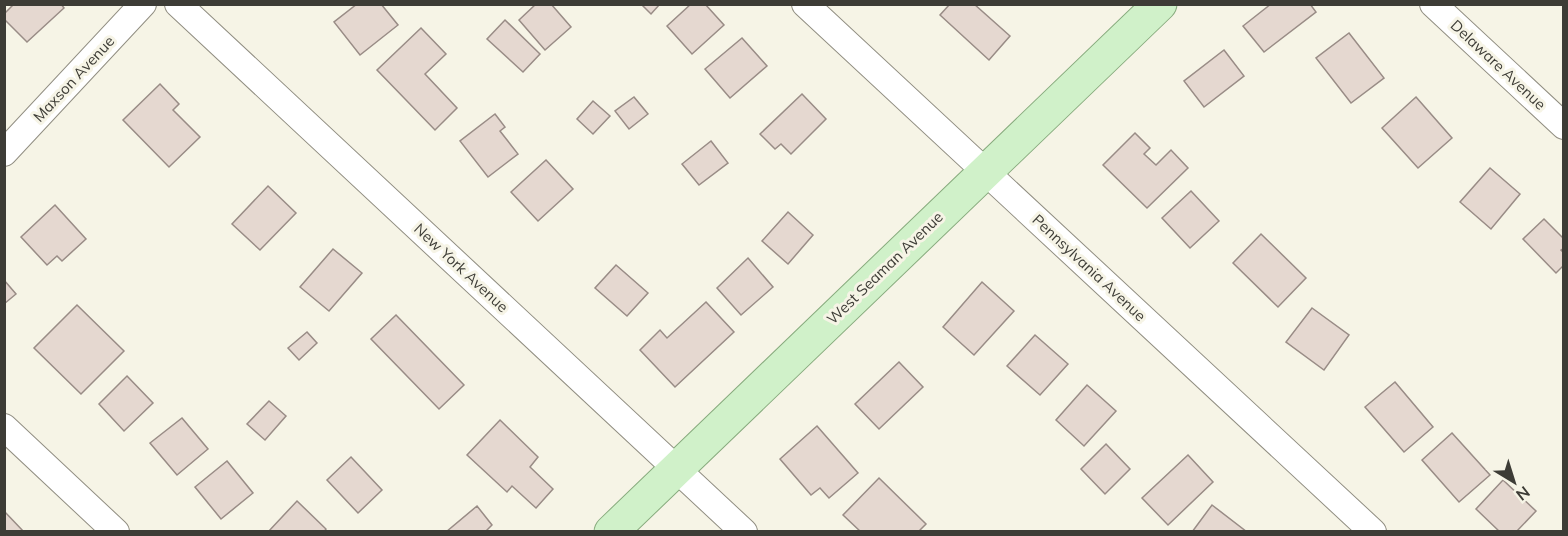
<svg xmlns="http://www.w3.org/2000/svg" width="1568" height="536" font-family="Mulish,sans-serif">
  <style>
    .building { fill: #e5d8d0; stroke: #998c86; stroke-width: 1.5 }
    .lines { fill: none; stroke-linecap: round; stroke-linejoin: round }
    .minor-casing { stroke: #918e82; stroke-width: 28 }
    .major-casing { stroke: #88ab7e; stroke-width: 35 }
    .minor { stroke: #fff; stroke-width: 26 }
    .major { stroke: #d0f1c9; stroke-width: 33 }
    .labels { text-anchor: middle; stroke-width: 6; stroke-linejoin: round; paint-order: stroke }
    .street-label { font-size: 15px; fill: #3d3c36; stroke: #f6f4e6 }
  </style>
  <rect width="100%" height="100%" fill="#f6f4e6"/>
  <g class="building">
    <path d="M 14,4 L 61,4 L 64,8 L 27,42 L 4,19 L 4,14 Z"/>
    <path d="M 357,4 L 381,4 L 398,25 L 360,55 L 334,22 Z"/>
    <path d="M 536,4 L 551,4 L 571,27 L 545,50 L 519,20 Z"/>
    <path d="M 641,4 L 660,4 L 651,14 Z"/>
    <path d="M 691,4 L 705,4 L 724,25 L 692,54 L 667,26 Z"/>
    <path d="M 950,4 L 974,4 L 1010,36 L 989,60 L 940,15 Z"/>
    <path d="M 1271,4 L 1310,4 L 1316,12 L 1264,52 L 1243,26 Z"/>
    <path d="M 505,20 L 540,54 L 523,72 L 487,39 Z"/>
    <path d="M 421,28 L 446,54 L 425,74 L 457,108 L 435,130 L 377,70 Z"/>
    <path d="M 1349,33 L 1384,78 L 1351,103 L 1316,58 Z"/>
    <path d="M 742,38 L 767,66 L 730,98 L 705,69 Z"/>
    <path d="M 1224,50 L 1244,76 L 1204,107 L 1184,81 Z"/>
    <path d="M 160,84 L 179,104 L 173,110 L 200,137 L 169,167 L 123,120 Z"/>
    <path d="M 802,94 L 826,119 L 791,154 L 781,144 L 775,149 L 760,134 Z"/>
    <path d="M 634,97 L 648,114 L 629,129 L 615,111 Z"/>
    <path d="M 1416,97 L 1452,138 L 1418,168 L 1382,128 Z"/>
    <path d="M 593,101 L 610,116 L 593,134 L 577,119 Z"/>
    <path d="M 495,114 L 505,127 L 500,131 L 518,154 L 488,177 L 460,141 Z"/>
    <path d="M 1135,133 L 1150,148 L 1144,154 L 1156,165 L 1171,150 L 1188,168 L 1147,208 L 1103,165 Z"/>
    <path d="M 711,141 L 728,163 L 699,185 L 682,164 Z"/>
    <path d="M 546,160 L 573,189 L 538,221 L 511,192 Z"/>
    <path d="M 1490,168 L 1520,194 L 1491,229 L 1460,202 Z"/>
    <path d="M 268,186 L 296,213 L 260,250 L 232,224 Z"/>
    <path d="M 1191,191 L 1219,221 L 1190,248 L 1162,218 Z"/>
    <path d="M 55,205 L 86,239 L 62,261 L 57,256 L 47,265 L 21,237 Z"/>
    <path d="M 788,212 L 813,235 L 788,264 L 762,241 Z"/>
    <path d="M 1544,219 L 1564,239 L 1564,248 L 1561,250 L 1564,253 L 1564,265 L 1556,273 L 1523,239 Z"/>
    <path d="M 1261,234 L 1306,278 L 1278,307 L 1233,263 Z"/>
    <path d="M 333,249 L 362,273 L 329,311 L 300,287 Z"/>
    <path d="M 748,258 L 773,287 L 741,315 L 717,288 Z"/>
    <path d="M 616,265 L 648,293 L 627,316 L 595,288 Z"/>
    <path d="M 4,280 L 16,294 L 4,304 Z"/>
    <path d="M 982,282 L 1014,311 L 974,355 L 943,327 Z"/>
    <path d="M 706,302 L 734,332 L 675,387 L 640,350 L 660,330 L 667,338 Z"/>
    <path d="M 77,305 L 124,351 L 81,394 L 34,348 Z"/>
    <path d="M 1312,308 L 1349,335 L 1324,370 L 1286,342 Z"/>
    <path d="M 396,315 L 464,385 L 439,409 L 371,339 Z"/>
    <path d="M 307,332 L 317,343 L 299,360 L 288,348 Z"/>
    <path d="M 1035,335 L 1068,364 L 1040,395 L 1007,366 Z"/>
    <path d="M 899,362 L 923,387 L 879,429 L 855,404 Z"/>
    <path d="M 127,376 L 153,403 L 124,431 L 99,404 Z"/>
    <path d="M 1395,382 L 1433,427 L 1404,452 L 1365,407 Z"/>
    <path d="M 1087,385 L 1116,411 L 1084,446 L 1056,420 Z"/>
    <path d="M 269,401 L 286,416 L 265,440 L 247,424 Z"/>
    <path d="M 182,418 L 208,449 L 177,475 L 150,443 Z"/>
    <path d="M 500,420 L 538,457 L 530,467 L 553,489 L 536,508 L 512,486 L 507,492 L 467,455 Z"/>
    <path d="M 817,426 L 858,473 L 829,498 L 820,488 L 811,495 L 780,459 Z"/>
    <path d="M 1452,433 L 1490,475 L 1459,502 L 1422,460 Z"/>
    <path d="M 1106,444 L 1130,469 L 1105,494 L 1081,469 Z"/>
    <path d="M 1188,455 L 1213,482 L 1168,525 L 1142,498 Z"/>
    <path d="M 351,457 L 382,490 L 358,513 L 327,480 Z"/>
    <path d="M 227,461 L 253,493 L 221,519 L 195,487 Z"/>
    <path d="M 879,478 L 926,524 L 918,532 L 861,532 L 843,515 Z"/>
    <path d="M 1503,480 L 1536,511 L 1516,532 L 1500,532 L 1476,509 Z"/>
    <path d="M 297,501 L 326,529 L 324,532 L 268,532 Z"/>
    <path d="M 1212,505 L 1247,532 L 1192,532 Z"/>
    <path d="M 477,506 L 492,525 L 485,532 L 446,532 Z"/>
    <path d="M 4,511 L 24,532 L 4,532 Z"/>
  </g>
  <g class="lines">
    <defs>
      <g id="minor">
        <path d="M 178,4 L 744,532"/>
        <path d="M 805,4 L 1373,532"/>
        <path d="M 1433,4 L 1564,126"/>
        <path d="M 4,153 L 143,4"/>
        <path d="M 4,427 L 116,532"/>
      </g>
      <path id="major" d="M 611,532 L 1160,4"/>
    </defs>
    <use href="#minor" class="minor-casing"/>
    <use href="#major" class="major-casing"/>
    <use href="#minor" class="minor"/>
    <use href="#major" class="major"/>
  </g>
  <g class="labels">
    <g class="street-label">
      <text transform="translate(1498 65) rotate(43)" y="5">Delaware Avenue</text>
      <text transform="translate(74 79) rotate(-47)" y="5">Maxson Avenue</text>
      <text transform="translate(461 268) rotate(43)" y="5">New York Avenue</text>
      <text transform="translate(885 268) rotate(-44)" y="5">West Seaman Avenue</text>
      <text transform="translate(1089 268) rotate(43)" y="5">Pennsylvania Avenue</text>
    </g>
  </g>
  <rect width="1568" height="536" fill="none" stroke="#3d3c36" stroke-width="12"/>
  <g transform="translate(1514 482) rotate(142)" stroke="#f6f4e6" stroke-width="4.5" paint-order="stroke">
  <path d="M0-4.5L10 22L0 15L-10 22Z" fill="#3d3c36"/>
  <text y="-9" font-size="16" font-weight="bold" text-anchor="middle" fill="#3d3c36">N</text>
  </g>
</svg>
